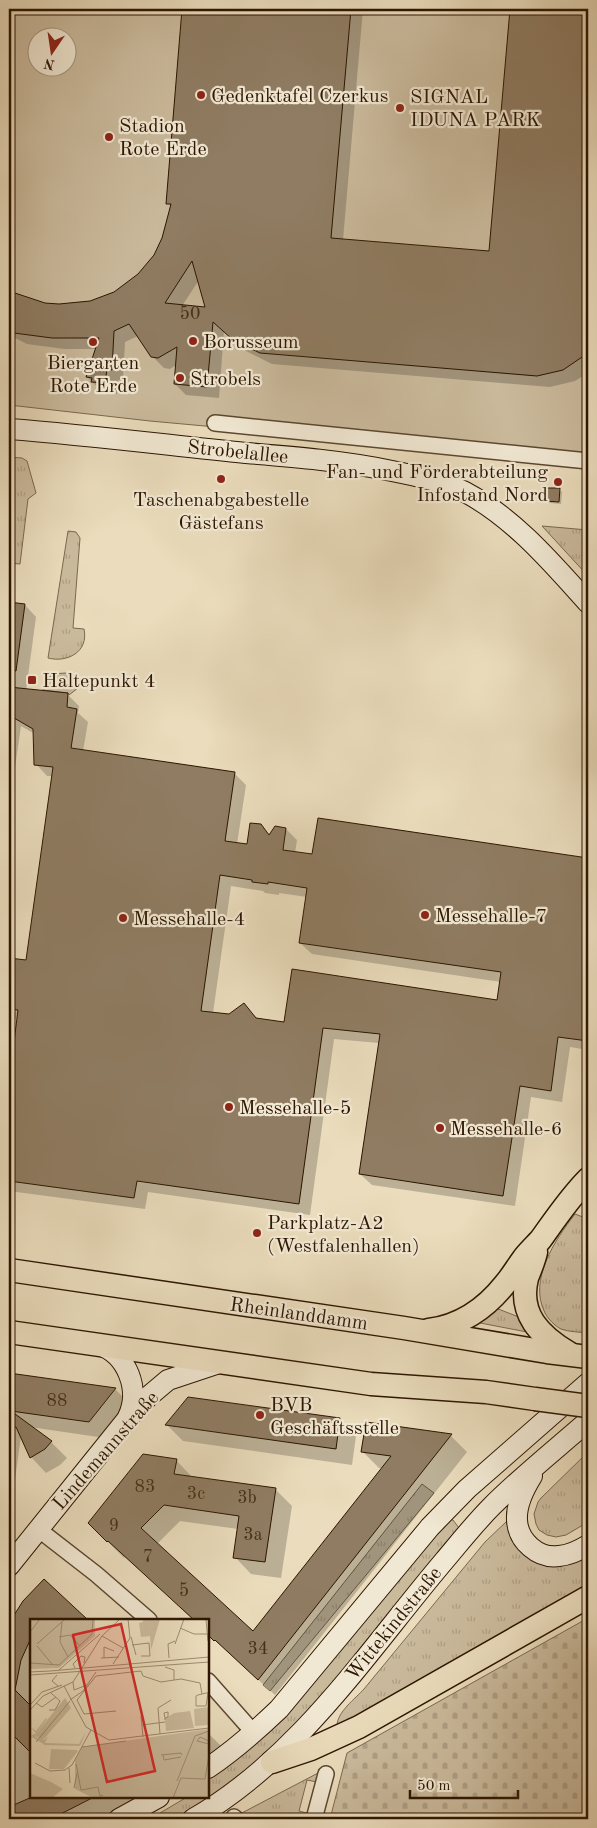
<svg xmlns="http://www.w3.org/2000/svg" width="597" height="1828" font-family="'Old Standard TT',serif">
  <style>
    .grass { fill: url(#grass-tufts); stroke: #7c684e }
    .cemetery { fill: url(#cemetery-stones); stroke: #7c684e }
    .garden { fill: #caba9c; stroke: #7c684e; fill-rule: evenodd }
    .shadow { fill: #0003; fill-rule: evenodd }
    .building { fill: #8f7c62; stroke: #2d1501; fill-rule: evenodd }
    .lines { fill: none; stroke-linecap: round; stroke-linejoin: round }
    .street-casing { stroke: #5c4730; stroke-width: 18 }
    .secondary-casing { stroke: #2d1501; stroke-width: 22 }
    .primary-casing { stroke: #2d1501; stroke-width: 25 }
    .street { stroke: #f1e8d3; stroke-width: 15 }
    .secondary { stroke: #f1e8d3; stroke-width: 20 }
    .primary { stroke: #eadcbc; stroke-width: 22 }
    .primary-bridge-casing { stroke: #2d1501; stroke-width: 25; stroke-linecap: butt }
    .primary-bridge { stroke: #eadcbc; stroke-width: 22 }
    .poi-dot { fill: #8f2418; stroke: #f1e8d3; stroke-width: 2 }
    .labels { text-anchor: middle; stroke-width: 4.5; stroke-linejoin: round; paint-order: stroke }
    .number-label { font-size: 18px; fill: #462f19 }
    .poi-label { font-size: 20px; fill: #2d1501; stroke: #f1e8d3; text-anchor: start }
    .street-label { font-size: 20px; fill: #2d1501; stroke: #f1e8d3 }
    .inset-road { fill: none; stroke: #9e8c71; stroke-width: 1 }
    .view { fill: #d62828; fill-opacity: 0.15; stroke: #d62828; stroke-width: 2.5 }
    .inset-edge { fill: none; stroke: #2d1501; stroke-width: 2.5 }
  </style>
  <defs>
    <pattern id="grass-tufts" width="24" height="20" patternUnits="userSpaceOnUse" patternTransform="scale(1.25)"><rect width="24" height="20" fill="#caba9c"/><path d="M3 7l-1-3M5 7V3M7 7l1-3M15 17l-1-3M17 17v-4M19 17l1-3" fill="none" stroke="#ae9f85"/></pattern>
    <pattern id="cemetery-stones" width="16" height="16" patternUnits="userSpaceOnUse" patternTransform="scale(1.25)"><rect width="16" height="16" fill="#caba9c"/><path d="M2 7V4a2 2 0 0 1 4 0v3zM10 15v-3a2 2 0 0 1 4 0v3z" fill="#ae9f85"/></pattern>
  </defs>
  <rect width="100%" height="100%" fill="#eadcbc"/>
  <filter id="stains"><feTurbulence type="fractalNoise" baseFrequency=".004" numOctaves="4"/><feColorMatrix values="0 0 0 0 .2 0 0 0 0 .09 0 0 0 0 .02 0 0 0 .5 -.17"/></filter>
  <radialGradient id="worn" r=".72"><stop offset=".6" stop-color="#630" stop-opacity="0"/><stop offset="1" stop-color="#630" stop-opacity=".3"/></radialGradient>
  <g class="grass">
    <path d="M 9,457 L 22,458 L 27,461 L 36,493 L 28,499 L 20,564 L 9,563 Z"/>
    <path d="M 542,526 L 588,530 L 588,576 Z"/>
    <path d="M 68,531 L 76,532 L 80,538 L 73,628 L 84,629 C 89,652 67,663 48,658 Z"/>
    <path d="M 66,673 C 74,675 78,679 78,688 L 69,695 L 68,693 L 43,690 L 45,676 L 51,677 L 51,674 Z"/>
    <path d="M 575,1214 L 588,1219 L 588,1333 C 580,1332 569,1332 561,1329 C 555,1326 548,1319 545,1313 C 528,1280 555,1240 575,1214 Z"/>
    <path d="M 493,1307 L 524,1319 L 527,1332 L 475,1322 Z"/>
    <path d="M 588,1452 L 588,1522 L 566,1535 L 556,1537 L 547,1535 L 539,1530 L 536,1524 L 534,1514 L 538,1502 L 541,1498 Z"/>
    <path d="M 422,1484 L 434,1493 L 270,1691 L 263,1685 Z"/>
    <path d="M 449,1519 L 453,1520 L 459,1528 L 331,1686 L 264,1758 L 179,1819 L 150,1819 L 187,1797 L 208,1797 L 208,1779 L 233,1762 Z"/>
    <path d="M 507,1521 L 514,1542 L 588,1554 L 588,1590 L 337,1726 C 337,1712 355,1699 364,1689 L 485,1542 Z"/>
    <path d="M 320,1772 L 317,1782 L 307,1780 L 299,1811 L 310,1814 L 308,1819 L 297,1818 L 296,1819 L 240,1819 L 238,1815 Z"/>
  </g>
  <path class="cemetery" d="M 588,1618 L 588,1819 L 330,1819 L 347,1753 Z"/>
  <path class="garden" d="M 9,9 L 588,9 L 588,461 L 150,421 L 9,405 ZM 38,38 L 68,38 L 68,68 L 38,68 Z"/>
  <g class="shadow">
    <path d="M 184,9 L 363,9 L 343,240 L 490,252 L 511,9 L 588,9 L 588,373 L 575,381 L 550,387 L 272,364 L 246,351 L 224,331 L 219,398 L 186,395 L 175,384 L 176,365 L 170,369 L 164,368 L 152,356 L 138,336 L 125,342 L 123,381 L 118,380 L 117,394 L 104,393 L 87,377 L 97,349 L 64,349 L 27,344 L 9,335 L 9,289 L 15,294 L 45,304 L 59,305 L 90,302 L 115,293 L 136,277 L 155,256 L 164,238 L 172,207 L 168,203 ZM 199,280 L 207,308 L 182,306 Z"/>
    <path d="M 9,350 L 12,353 L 10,380 L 9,380 Z"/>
    <path d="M 588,387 L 588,446 L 583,441 Z"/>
    <path d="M 559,490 L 562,492 L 561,504 L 550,503 L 547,500 Z"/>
    <path d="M 9,603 L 25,605 L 36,617 L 26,691 L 68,695 L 79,706 L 78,713 L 88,722 L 83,751 L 234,773 L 246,785 L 237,844 L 248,846 L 260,825 L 270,835 L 286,829 L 297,840 L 295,853 L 313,855 L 319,819 L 588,859 L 588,1050 L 570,1047 L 562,1102 L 531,1097 L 515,1206 L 372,1185 L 360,1174 L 379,1043 L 334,1039 L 310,1215 L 148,1192 L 145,1209 L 9,1191 L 9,1091 L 18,1019 L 9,1018 L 9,959 L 27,962 L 53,776 L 47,776 L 36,764 L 35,734 L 21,726 L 9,808 ZM 231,886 L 263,891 L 265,893 L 279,895 L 279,893 L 307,897 L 300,943 L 312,954 L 501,982 L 498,1001 L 285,1023 L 258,1019 L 244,1005 L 229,1015 L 213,1013 Z"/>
    <path d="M 9,1374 L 115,1389 L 131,1405 L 105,1438 L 30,1427 L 51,1442 L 67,1458 L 60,1465 L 46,1473 L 31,1457 L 21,1436 L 9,1523 Z"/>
    <path d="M 339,1420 L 356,1436 L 352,1465 L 183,1441 L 167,1425 Z"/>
    <path d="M 367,1424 L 451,1436 L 467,1452 L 275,1695 L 208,1634 L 208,1620 L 194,1620 L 125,1557 L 124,1558 L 89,1523 L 176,1460 L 192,1477 L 275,1489 L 292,1506 L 281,1578 L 251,1574 L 235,1557 L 238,1529 L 180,1521 L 157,1544 L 253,1633 L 383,1468 L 379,1468 L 363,1452 Z"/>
    <path d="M 44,1581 L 86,1620 L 31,1620 L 31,1797 L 32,1798 L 141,1797 L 99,1819 L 9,1819 L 9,1625 L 24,1602 Z"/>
    <path d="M 208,1733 L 227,1752 L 208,1762 Z"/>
  </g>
  <g class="building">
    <path d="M 182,9 L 351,9 L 331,238 L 489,251 L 510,9 L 588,9 L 588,353 L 563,370 L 537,376 L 260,353 L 233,340 L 213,322 L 207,387 L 174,384 L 177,347 L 158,358 L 151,357 L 129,324 L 114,331 L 112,370 L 107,369 L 105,383 L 91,382 L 92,378 L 86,377 L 99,338 L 52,338 L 14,333 L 9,330 L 9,291 L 45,303 L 59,304 L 90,301 L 114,292 L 138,274 L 154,255 L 162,238 L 171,204 L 166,204 ZM 192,261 L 205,307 L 165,303 Z"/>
    <path d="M 547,488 L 560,488 L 559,502 L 546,501 Z"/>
    <path d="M 9,602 L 25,604 L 16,671 L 9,670 Z"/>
    <path d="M 9,687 L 68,693 L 67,707 L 77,709 L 71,748 L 235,772 L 225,841 L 247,844 L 250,823 L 261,824 L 269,835 L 275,826 L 286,828 L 283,850 L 312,854 L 318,818 L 588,858 L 588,1041 L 558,1037 L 551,1091 L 520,1086 L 503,1196 L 359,1174 L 380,1034 L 323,1028 L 299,1204 L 137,1181 L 134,1198 L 9,1181 L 9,1082 L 18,1010 L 9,1009 L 9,958 L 26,960 L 53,767 L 34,765 L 33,729 L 9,715 ZM 220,875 L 252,880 L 252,882 L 268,884 L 268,882 L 307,888 L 299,943 L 501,972 L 497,1000 L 292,969 L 284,1022 L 256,1018 L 244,1003 L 229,1014 L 201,1011 Z"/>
    <path d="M 9,1373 L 116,1388 L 89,1422 L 11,1411 L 52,1441 L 45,1449 L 30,1458 L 16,1427 L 9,1427 Z"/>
    <path d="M 188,1397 L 340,1418 L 336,1449 L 165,1425 Z"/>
    <path d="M 366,1422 L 452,1434 L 258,1680 L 215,1640 L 214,1641 L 208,1635 L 208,1620 L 194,1620 L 108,1541 L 107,1542 L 88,1523 L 143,1454 L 177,1459 L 174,1474 L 276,1488 L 265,1562 L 233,1558 L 239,1516 L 164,1505 L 141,1528 L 253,1631 L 391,1456 L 361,1452 Z"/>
    <path d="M 44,1579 L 88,1620 L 31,1620 L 31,1638 L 21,1660 L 15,1690 L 31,1706 L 31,1753 L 9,1731 L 9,1623 L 23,1601 Z"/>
    <path d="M 32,1797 L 94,1797 L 51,1819 L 9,1819 L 9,1807 Z"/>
  </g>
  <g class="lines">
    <defs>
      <g id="street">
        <path d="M 215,423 L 588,461"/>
        <path d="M 38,1529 L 96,1574 L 149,1620"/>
        <path d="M 208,1681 L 254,1733"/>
        <path d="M 234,1817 L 236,1819"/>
        <path d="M 314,1819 L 326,1774"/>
      </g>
      <g id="secondary">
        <path d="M 9,429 C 88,435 167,445 246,453 C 295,457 344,461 392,471 C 417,476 442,481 465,492 C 514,518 552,563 588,603"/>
        <path d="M 99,1345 C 127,1354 141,1390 128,1417"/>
        <path d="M 532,1476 C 524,1489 516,1504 517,1520 C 518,1541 538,1559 559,1556 C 569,1555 580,1550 588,1545"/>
        <path d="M 9,1566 L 128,1418 L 149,1396 L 168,1380 L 222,1362"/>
        <path d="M 208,1768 C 233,1751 256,1731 279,1709 L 430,1527 L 467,1489 L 588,1383"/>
        <path d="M 119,1819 L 159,1797"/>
        <path d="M 193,1819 C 299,1758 367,1652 444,1561 C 460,1542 475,1523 492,1506 C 522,1476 556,1449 588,1421"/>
      </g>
      <g id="primary">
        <path d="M 536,1252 C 534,1261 530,1270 527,1278 C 518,1314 540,1336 569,1353"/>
        <path d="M 9,1270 L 404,1328 L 547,1352 L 588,1357"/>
        <path d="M 429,1330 C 460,1326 486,1308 505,1284 C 512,1276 517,1267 523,1259 C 528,1252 535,1246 541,1239 C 556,1218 570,1197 588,1179"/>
        <path d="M 9,1332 L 371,1384 L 486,1392 L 535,1399"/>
        <path d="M 272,1762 L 311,1749 L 359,1727 L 588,1597"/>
      </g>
    </defs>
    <use href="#street" class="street-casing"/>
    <use href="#secondary" class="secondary-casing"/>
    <use href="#primary" class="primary-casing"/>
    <use href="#street" class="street"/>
    <use href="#secondary" class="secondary"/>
    <use href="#primary" class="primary"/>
    <defs>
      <path id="primary-bridge" d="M 535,1399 L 588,1406"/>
    </defs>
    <use href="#primary-bridge" class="primary-bridge-casing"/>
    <use href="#primary-bridge" class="primary-bridge"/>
  </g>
  <g class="poi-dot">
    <circle cx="201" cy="95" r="5"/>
    <circle cx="400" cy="108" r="5"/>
    <circle cx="109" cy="137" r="5"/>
    <circle cx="193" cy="341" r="5"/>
    <circle cx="93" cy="342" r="5"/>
    <circle cx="180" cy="378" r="5"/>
    <circle cx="221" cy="479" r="5"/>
    <circle cx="558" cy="482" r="5"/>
    <rect x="27" y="675" width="10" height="10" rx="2.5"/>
    <circle cx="425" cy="915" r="5"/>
    <circle cx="123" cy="918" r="5"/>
    <circle cx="229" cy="1107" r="5"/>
    <circle cx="440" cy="1128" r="5"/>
    <circle cx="257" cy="1233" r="5"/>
    <circle cx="260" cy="1415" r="5"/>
  </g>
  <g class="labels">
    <g class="number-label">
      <text x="190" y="319">50</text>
      <text x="57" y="1406">88</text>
      <text x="145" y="1492">83</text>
      <text x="196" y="1499">3c</text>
      <text x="247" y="1503">3b</text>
      <text x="114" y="1531">9</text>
      <text x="253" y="1540">3a</text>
      <text x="148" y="1562">7</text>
      <text x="184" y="1596">5</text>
      <text x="258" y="1654">34</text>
    </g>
    <g class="poi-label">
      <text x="211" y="102">Gedenktafel Czerkus</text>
      <text x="410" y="103">SIGNAL<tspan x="410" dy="23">IDUNA PARK</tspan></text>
      <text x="119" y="132">Stadion<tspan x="119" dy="23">Rote Erde</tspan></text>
      <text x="203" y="348">Borusseum</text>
      <text x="93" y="369" text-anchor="middle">Biergarten<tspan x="93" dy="23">Rote Erde</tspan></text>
      <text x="190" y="385">Strobels</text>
      <text x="548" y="478" text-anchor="end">Fan- und Förderabteilung<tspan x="548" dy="23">Infostand Nord</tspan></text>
      <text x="221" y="506" text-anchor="middle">Taschenabgabestelle<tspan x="221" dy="23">Gästefans</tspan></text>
      <text x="42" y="687">Haltepunkt 4</text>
      <text x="435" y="922">Messehalle-7</text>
      <text x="133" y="925">Messehalle-4</text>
      <text x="239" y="1114">Messehalle-5</text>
      <text x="450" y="1135">Messehalle-6</text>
      <text x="267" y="1229">Parkplatz-A2<tspan x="267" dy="23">(Westfalenhallen)</tspan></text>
      <text x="270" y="1411">BVB<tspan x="270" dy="23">Geschäftsstelle</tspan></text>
    </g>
    <g class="street-label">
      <text transform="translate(238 451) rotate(6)" y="7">Strobelallee</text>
      <text transform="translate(299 1313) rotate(8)" y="7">Rheinlanddamm</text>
      <text transform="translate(105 1450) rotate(-49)" y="7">Lindemannstraße</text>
      <text transform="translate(393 1623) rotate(-51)" y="7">Wittekindstraße</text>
    </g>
  </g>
  <g transform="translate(30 1619)">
    <rect width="179" height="179" fill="#eadcbc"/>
    <path d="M 16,99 L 17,100 L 5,116 L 8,120 L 14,121 L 18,117 L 15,124 L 49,125 L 56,113 L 50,127 L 15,126 L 0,117 L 6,114 L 0,108 L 6,112 Z" fill="#caba9c"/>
    <path d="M 0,0 L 65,0 L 65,17 L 29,49 L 0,50 Z" fill="#caba9c"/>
    <path d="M 160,92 L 164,109 L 136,112 L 135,100 L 144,94 Z" fill="#caba9c"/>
    <path d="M 113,0 L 130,0 L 121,31 L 120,17 L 111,18 L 109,4 L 113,3 ZM 35,79 L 41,89 L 12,122 L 5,116 ZM 179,88 L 179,106 L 165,107 L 164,90 ZM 179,110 L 179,179 L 63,179 L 45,170 L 45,141 L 52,128 ZM 21,130 L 46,131 L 48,132 L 34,150 L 19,150 ZM 0,154 L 21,163 L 33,170 L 22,179 L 0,179 Z" fill="#caba9c"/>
    <path class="inset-road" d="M 176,1 L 178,22M 32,3 L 30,23 L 38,38M 150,9 L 164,15 L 178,15M 0,13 L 10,0M 72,17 L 93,29M 29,18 L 40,16 L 50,27M 101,18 L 106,36M 7,25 L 35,0M 145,25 L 154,0M 102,26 L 119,24 L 120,37 L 111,37M 7,27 L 22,45M 71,39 L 89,38M 74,39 L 74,28 L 84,32M 139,39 L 138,25 L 145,22M 0,44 L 29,46 L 62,15 L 63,0M 83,45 L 100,19 L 98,0M 135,48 L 144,51 L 144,61M 45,49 L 43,45 L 51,37 L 55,38 L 54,44M 29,51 L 70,15M 20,52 L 179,38M 111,52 L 113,57 L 131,63 L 151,60 L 170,64 L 172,75M 0,53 L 20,52M 0,56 L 179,43M 27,56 L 22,62 L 28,67M 43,63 L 44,71 L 57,66M 34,67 L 56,108 L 79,121 L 179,109M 178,74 L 176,87 L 166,87 L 166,77 L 168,76 L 176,74 L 179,74M 40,81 L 53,72 L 66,53M 6,84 L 12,88 L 26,78M 0,86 L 12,73 L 32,66M 0,91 L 13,77 L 43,63 L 72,17 L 90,0M 19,91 L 25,91 L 30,82 L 21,74M 86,92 L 54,95 L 47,81 L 66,57 L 111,52M 111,97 L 113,118M 135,99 L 138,98 L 138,93 L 134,94 L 135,99 L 135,101M 112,106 L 135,103M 130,115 L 128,89 L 141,81M 179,122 L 170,118 L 167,122 L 179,125M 6,123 L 40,82M 52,128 L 96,122M 131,136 L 151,134 L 152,136M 133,136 L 134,141 L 151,138M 5,144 L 20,152 L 35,151 L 42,146 L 61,111M 46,145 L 51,171 L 68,168 L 70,177 L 73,176M 39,149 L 40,164M 147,162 L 165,117 L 179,112M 44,169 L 47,154M 143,179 L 151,159 L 175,160 L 179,136"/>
    <path class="view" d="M 91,5 L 125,152 L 77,163 L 43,16 Z"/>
    <rect width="179" height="179" class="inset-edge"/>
  </g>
  <rect width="597" height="1828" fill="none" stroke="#eadcbc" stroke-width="30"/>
  <rect x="10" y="10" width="577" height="1808" fill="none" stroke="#2d1501" stroke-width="2.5"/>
  <rect x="15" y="15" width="567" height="1798" fill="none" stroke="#2d1501"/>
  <g transform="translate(52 52) rotate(193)"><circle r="24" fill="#f1e8d3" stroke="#a3947f"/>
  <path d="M0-4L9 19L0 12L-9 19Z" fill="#8f2418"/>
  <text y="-8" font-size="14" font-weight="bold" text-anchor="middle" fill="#2d1501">N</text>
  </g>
  <path d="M410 1790v8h108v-8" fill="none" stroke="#2d1501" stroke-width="2.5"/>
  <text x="417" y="1790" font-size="15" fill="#2d1501" stroke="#f1e8d3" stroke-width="4" paint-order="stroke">50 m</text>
  <rect width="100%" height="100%" filter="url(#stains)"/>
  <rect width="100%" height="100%" fill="url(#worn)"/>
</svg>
